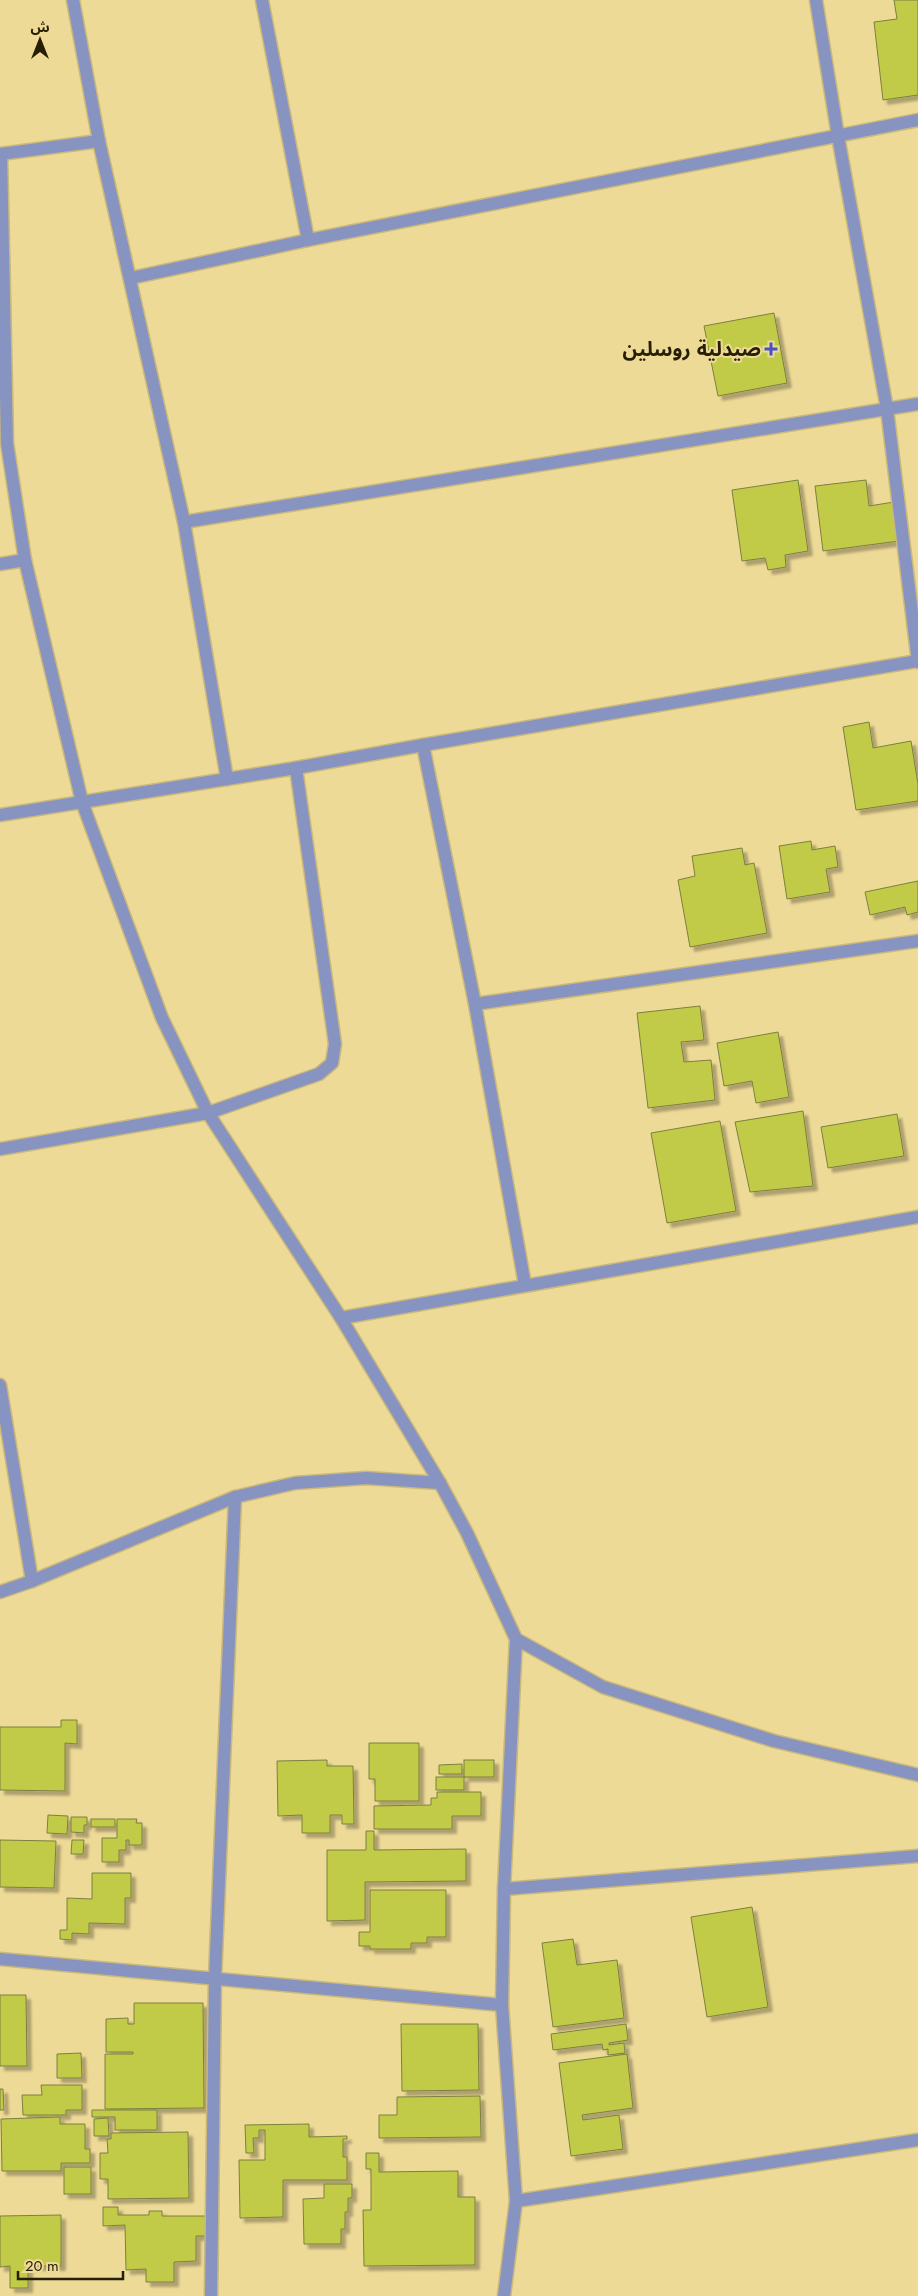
<svg xmlns="http://www.w3.org/2000/svg" width="918" height="2296" font-family="Jost,'Noto Sans Arabic',sans-serif">
  <style>
    .building { fill: #c1cb46; stroke: #7b8041; filter: url(#shadow) }
    .lines { fill: none; stroke-linecap: round; stroke-linejoin: round }
    .minor-casing { stroke: #cab87d; stroke-width: 15 }
    .minor { stroke: #8793c0; stroke-width: 12 }
    .poi-dot { fill: #4652c7; stroke: #eeda97; stroke-width: 2 }
    .labels { text-anchor: middle; stroke-width: 4; stroke-linejoin: round; paint-order: stroke }
    .poi-label { font-size: 20px; font-weight: bold; fill: #271f04; stroke: #eeda97; text-anchor: end }
  </style>
  <defs>
    <filter id="shadow"><feDropShadow dx="4.5" dy="4.5" stdDeviation="1" flood-color="#0004"/></filter>
  </defs>
  <rect width="100%" height="100%" fill="#eeda97"/>
  <g class="building">
    <path d="M 894,0 L 918,0 L 918,95 L 883,100 L 874,22 L 897,19 Z"/>
    <path d="M 774,313 L 787,383 L 718,396 L 704,326 Z"/>
    <path d="M 798,480 L 808,551 L 785,555 L 786,567 L 768,570 L 765,558 L 742,561 L 732,490 Z"/>
    <path d="M 866,480 L 869,506 L 894,502 L 899,541 L 823,551 L 815,486 Z"/>
    <path d="M 869,722 L 873,748 L 911,741 L 918,784 L 918,801 L 856,810 L 843,727 Z"/>
    <path d="M 811,841 L 812,850 L 835,846 L 838,867 L 826,869 L 830,892 L 787,899 L 779,846 Z"/>
    <path d="M 742,848 L 745,865 L 754,863 L 767,933 L 690,947 L 678,880 L 695,876 L 692,856 Z"/>
    <path d="M 918,881 L 918,912 L 907,915 L 905,907 L 870,915 L 865,892 Z"/>
    <path d="M 700,1006 L 704,1040 L 681,1042 L 684,1062 L 711,1060 L 715,1100 L 648,1108 L 637,1013 Z"/>
    <path d="M 778,1032 L 789,1097 L 756,1103 L 752,1081 L 724,1086 L 717,1043 Z"/>
    <path d="M 803,1111 L 813,1186 L 750,1192 L 735,1122 Z"/>
    <path d="M 897,1114 L 904,1156 L 828,1168 L 821,1127 Z"/>
    <path d="M 720,1121 L 736,1211 L 667,1223 L 651,1133 Z"/>
    <path d="M 61,1720 L 77,1720 L 77,1744 L 65,1743 L 65,1791 L 0,1790 L 0,1727 L 61,1727 Z"/>
    <path d="M 369,1743 L 419,1743 L 419,1801 L 375,1801 L 375,1779 L 369,1779 Z"/>
    <path d="M 327,1760 L 327,1766 L 353,1766 L 354,1824 L 342,1824 L 342,1815 L 330,1815 L 330,1833 L 302,1833 L 302,1815 L 278,1816 L 277,1761 Z"/>
    <rect x="464" y="1760" width="30" height="17"/>
    <path d="M 462,1764 L 462,1774 L 439,1774 L 439,1765 Z"/>
    <rect x="436" y="1777" width="28" height="13"/>
    <path d="M 437,1792 L 481,1792 L 481,1816 L 452,1816 L 452,1829 L 374,1829 L 374,1806 L 431,1805 L 431,1798 L 437,1798 Z"/>
    <path d="M 48,1815 L 68,1816 L 67,1834 L 47,1833 Z"/>
    <path d="M 71,1817 L 87,1817 L 87,1825 L 84,1825 L 84,1833 L 71,1832 Z"/>
    <rect x="91" y="1819" width="24" height="8"/>
    <path d="M 117,1819 L 137,1819 L 136,1823 L 142,1823 L 142,1845 L 129,1845 L 129,1840 L 126,1840 L 126,1850 L 119,1850 L 119,1862 L 102,1862 L 102,1838 L 117,1838 Z"/>
    <path d="M 366,1831 L 374,1831 L 374,1850 L 466,1849 L 466,1881 L 365,1882 L 365,1920 L 327,1921 L 327,1850 L 366,1850 Z"/>
    <path d="M 0,1840 L 56,1841 L 54,1888 L 0,1887 Z"/>
    <path d="M 72,1840 L 84,1840 L 83,1854 L 71,1854 Z"/>
    <path d="M 92,1873 L 131,1873 L 131,1898 L 125,1898 L 125,1924 L 89,1923 L 89,1934 L 72,1933 L 72,1940 L 60,1939 L 60,1930 L 67,1930 L 67,1898 L 92,1899 Z"/>
    <path d="M 370,1890 L 446,1890 L 446,1937 L 427,1937 L 427,1943 L 411,1943 L 411,1949 L 370,1949 L 370,1946 L 359,1946 L 359,1932 L 370,1932 Z"/>
    <path d="M 752,1907 L 768,2007 L 707,2017 L 691,1917 Z"/>
    <path d="M 573,1939 L 577,1965 L 617,1960 L 624,2018 L 553,2027 L 542,1943 Z"/>
    <path d="M 0,1995 L 26,1995 L 27,2066 L 0,2066 Z"/>
    <path d="M 134,2003 L 203,2003 L 204,2108 L 105,2109 L 105,2054 L 133,2054 L 133,2052 L 106,2052 L 106,2019 L 128,2018 L 128,2024 L 134,2024 Z"/>
    <path d="M 401,2024 L 478,2024 L 479,2090 L 402,2091 Z"/>
    <path d="M 626,2024 L 628,2040 L 609,2043 L 609,2045 L 624,2043 L 625,2053 L 608,2055 L 608,2049 L 603,2050 L 602,2044 L 553,2050 L 551,2034 Z"/>
    <path d="M 81,2053 L 82,2078 L 57,2078 L 57,2054 Z"/>
    <path d="M 627,2054 L 633,2108 L 582,2115 L 583,2120 L 619,2115 L 623,2149 L 571,2156 L 559,2063 Z"/>
    <path d="M 41,2085 L 82,2085 L 82,2110 L 66,2110 L 66,2115 L 23,2115 L 22,2095 L 42,2095 Z"/>
    <path d="M 0,2089 L 3,2089 L 4,2110 L 0,2110 Z"/>
    <path d="M 480,2096 L 481,2137 L 379,2138 L 379,2115 L 397,2115 L 397,2097 Z"/>
    <path d="M 92,2110 L 157,2110 L 157,2130 L 115,2130 L 115,2117 L 92,2117 Z"/>
    <path d="M 60,2117 L 60,2124 L 85,2124 L 85,2149 L 90,2149 L 90,2163 L 61,2163 L 61,2171 L 2,2171 L 1,2119 Z"/>
    <path d="M 108,2118 L 109,2136 L 94,2136 L 94,2119 Z"/>
    <path d="M 309,2124 L 309,2137 L 347,2136 L 347,2139 L 343,2139 L 343,2157 L 347,2157 L 347,2180 L 283,2180 L 283,2217 L 240,2218 L 239,2160 L 265,2160 L 265,2130 L 259,2130 L 259,2138 L 253,2138 L 254,2153 L 246,2153 L 245,2125 Z"/>
    <path d="M 188,2132 L 189,2198 L 108,2199 L 108,2179 L 100,2179 L 100,2153 L 108,2153 L 107,2139 L 111,2139 L 111,2133 Z"/>
    <path d="M 366,2153 L 379,2153 L 379,2172 L 458,2171 L 458,2197 L 475,2197 L 475,2265 L 364,2266 L 363,2210 L 371,2210 L 371,2169 L 366,2169 Z"/>
    <rect x="64" y="2167" width="27" height="27"/>
    <path d="M 324,2184 L 352,2184 L 352,2198 L 348,2198 L 348,2212 L 345,2212 L 345,2229 L 341,2229 L 341,2244 L 304,2244 L 303,2199 L 324,2198 Z"/>
    <path d="M 103,2207 L 118,2207 L 118,2215 L 149,2215 L 149,2211 L 162,2211 L 162,2216 L 209,2216 L 210,2236 L 196,2236 L 196,2261 L 174,2262 L 174,2282 L 146,2282 L 146,2269 L 126,2270 L 125,2225 L 103,2226 Z"/>
    <path d="M 61,2215 L 61,2266 L 28,2266 L 28,2288 L 10,2288 L 10,2266 L 0,2267 L 0,2216 Z"/>
  </g>
  <g class="lines">
    <defs>
      <g id="minor">
        <path d="M 73,0 L 99,141 L 184,522 L 227,779"/>
        <path d="M 262,0 L 308,240"/>
        <path d="M 816,0 L 838,136 L 887,409 L 918,662"/>
        <path d="M 0,154 L 99,141"/>
        <path d="M 1,154 L 7,443 L 25,560 L 82,802 L 162,1018 L 208,1113 L 341,1318 L 440,1483 L 467,1533 L 516,1639 L 603,1687 L 774,1741 L 918,1775"/>
        <path d="M 131,278 L 308,240 L 918,120"/>
        <path d="M 184,522 L 918,404"/>
        <path d="M 0,564 L 25,560"/>
        <path d="M 423,745 L 475,1004 L 525,1285"/>
        <path d="M 0,815 L 296,768 L 423,745 L 918,661"/>
        <path d="M 475,1004 L 918,941"/>
        <path d="M 0,1149 L 208,1113 L 319,1074 L 332,1063 L 335,1044 L 296,768"/>
        <path d="M 341,1318 L 918,1217"/>
        <path d="M 0,1385 L 32,1581"/>
        <path d="M 0,1592 L 32,1581 L 235,1497 L 295,1483 L 366,1478 L 440,1483"/>
        <path d="M 504,1889 L 918,1856"/>
        <path d="M 0,1959 L 502,2005"/>
        <path d="M 516,2201 L 918,2140"/>
        <path d="M 211,2296 L 215,1978 L 235,1497"/>
        <path d="M 504,2296 L 516,2201 L 502,2005 L 504,1889 L 516,1639"/>
      </g>
    </defs>
    <use href="#minor" class="minor-casing"/>
    <use href="#minor" class="minor"/>
  </g>
  <path class="poi-dot" d="M768.5 341.5h5v5h5v5h-5v5h-5v-5h-5v-5h5z"/>
  <g class="labels">
    <g class="poi-label">
      <text x="761" y="356">صيدلية روسلين</text>
    </g>
  </g>
  <g transform="translate(40 40)" stroke="#eeda97" stroke-width="4" paint-order="stroke">
  <path d="M0-4L9 19L0 12L-9 19Z" fill="#271f04"/>
  <text y="-8" font-size="14" font-weight="bold" text-anchor="middle" fill="#271f04">ش</text>
  </g>
  <path d="M18 2271v8h105v-8" fill="none" stroke="#271f04" stroke-width="2.5"/>
  <text x="25" y="2271" font-size="15" fill="#271f04" stroke="#eeda97" stroke-width="4" paint-order="stroke">20 m</text>
</svg>
